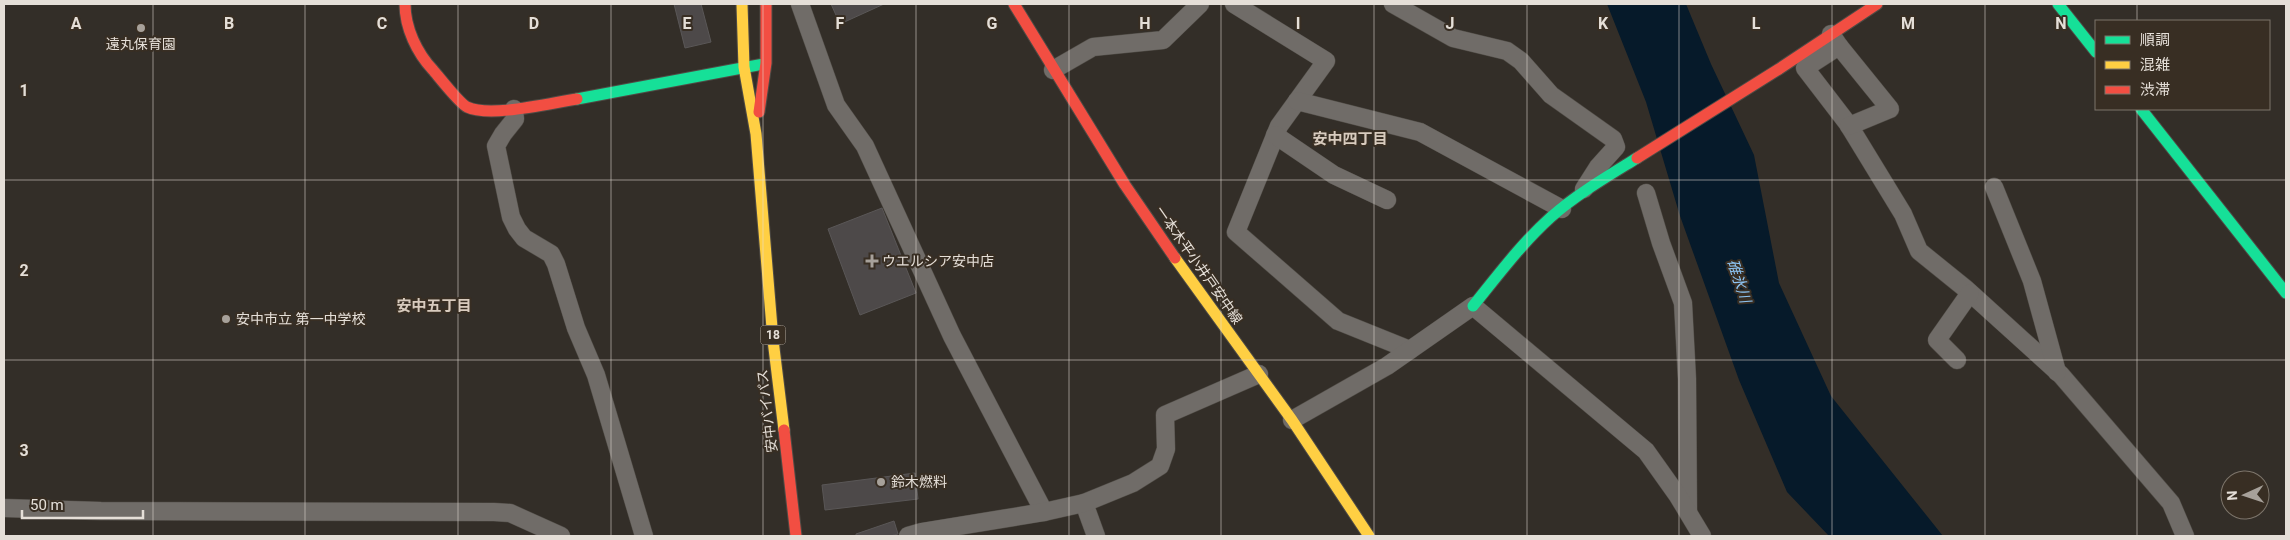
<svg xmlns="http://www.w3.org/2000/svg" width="2290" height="540" font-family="Roboto,'Noto Sans JP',sans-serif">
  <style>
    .water { fill: #061a2a }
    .building { fill: #4d4949; stroke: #5a5757 }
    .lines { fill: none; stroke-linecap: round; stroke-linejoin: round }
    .street-casing { stroke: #4f4b45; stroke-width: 19 }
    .fast-casing { stroke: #4f4b45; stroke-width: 13 }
    .slow-casing { stroke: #4f4b45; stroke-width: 13 }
    .jam-casing { stroke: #4f4b45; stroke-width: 13 }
    .street { stroke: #706c68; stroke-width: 18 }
    .fast { stroke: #16e098; stroke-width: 11 }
    .slow { stroke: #ffcf43; stroke-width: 11 }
    .jam { stroke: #f24e42; stroke-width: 11 }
    .grid { fill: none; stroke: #e5dfd8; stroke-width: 1; stroke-opacity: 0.55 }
    .poi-dot { fill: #a7a19a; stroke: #382e23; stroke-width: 2 }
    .labels { text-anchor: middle; stroke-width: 4; stroke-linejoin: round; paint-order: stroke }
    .shield { fill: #382e23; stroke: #b1aaa2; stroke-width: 1 }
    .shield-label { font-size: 12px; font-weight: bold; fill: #e5dfd8 }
    .poi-label { font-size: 14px; fill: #e5dfd8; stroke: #382e23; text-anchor: start }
    .street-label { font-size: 14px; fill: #e5dfd8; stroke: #382e23 }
    .neighbourhood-label { font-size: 15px; font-weight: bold; fill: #d8cbbe; stroke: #382e23 }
    .water-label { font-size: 15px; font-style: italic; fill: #8dc4f3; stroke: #382e23 }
    .grid-label { font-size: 16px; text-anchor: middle; font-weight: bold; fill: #e5dfd8; stroke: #382e23; stroke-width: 4; stroke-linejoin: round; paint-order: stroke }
  </style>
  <rect width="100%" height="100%" fill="#332e28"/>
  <path class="water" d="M 1607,4 L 1686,4 L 1711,64 L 1754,155 L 1779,283 L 1831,396 L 1943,536 L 1829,536 L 1787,492 L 1739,380 L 1680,216 L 1646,102 Z"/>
  <g class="building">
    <path d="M 674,4 L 701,4 L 711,42 L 685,48 Z"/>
    <path d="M 831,4 L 884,4 L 840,24 Z"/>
    <path d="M 882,208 L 916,293 L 860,315 L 828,229 Z"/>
    <path d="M 915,473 L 918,499 L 825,510 L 822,485 Z"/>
    <path d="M 894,521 L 898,534 L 890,536 L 856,536 L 856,534 Z"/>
  </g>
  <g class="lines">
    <defs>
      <g id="street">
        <path d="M 800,4 L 836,105 L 865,146 L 952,336 L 1044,512"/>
        <path d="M 1234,4 L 1326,61 L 1279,126 L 1236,232 L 1338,321 L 1410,350"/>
        <path d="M 1393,4 L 1453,38 L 1507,51 L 1521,61 L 1551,95 L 1613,139 L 1616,147 L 1598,167 L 1584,189"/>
        <path d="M 1831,34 L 1839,46 L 1805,68 L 1848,124 L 1903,214 L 1919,251 L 1966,289 L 2061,375 L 2171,503 L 2185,536"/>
        <path d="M 1839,46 L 1890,109 L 1849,126"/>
        <path d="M 1053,70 L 1093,47 L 1163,40 L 1200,4"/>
        <path d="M 1297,101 L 1420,132 L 1562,209"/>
        <path d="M 514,109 L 515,119 L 503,134 L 496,146 L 511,217 L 517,229 L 524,238 L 551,254 L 556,264 L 576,328 L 596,375 L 644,536"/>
        <path d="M 1275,135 L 1334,175 L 1387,200"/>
        <path d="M 1994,187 L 2032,281 L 2057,372"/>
        <path d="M 1646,193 L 1661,243 L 1683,303 L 1687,379 L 1688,511"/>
        <path d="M 1957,360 L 1937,340 L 1970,293"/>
        <path d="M 1292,420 L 1387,366 L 1473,306 L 1646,451 L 1678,496 L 1702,536"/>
        <path d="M 1084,503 L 1096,536"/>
        <path d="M 4,508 L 101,511 L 494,512 L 510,513 L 561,536"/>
        <path d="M 908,536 L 922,532 L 1044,512 L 1084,503 L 1133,483 L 1160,466 L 1166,449 L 1165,415 L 1259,374"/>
      </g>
      <g id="fast">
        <path d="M 2058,4 L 2096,52"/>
        <path d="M 577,99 L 764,64"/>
        <path d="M 2141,109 L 2286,293"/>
        <path d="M 1473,306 C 1498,275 1522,243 1551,217 C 1577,194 1608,176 1637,158"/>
      </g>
      <g id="slow">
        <path d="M 742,4 L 744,67 L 756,134 L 773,340 L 784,430"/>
        <path d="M 1175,258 L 1292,420 L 1369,536"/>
      </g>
      <g id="jam">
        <path d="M 405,4 C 405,28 417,53 433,70 C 439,77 460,104 467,107 C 490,118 550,103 577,99"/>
        <path d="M 1014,4 L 1125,185 L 1175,258"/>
        <path d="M 759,112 L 766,63 L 766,4"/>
        <path d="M 1637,158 L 1779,69 L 1877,4"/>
        <path d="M 784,430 L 796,536"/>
      </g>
    </defs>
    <use href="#street" class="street-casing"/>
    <use href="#fast" class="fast-casing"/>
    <use href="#slow" class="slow-casing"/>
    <use href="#jam" class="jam-casing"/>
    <use href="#street" class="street"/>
    <use href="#fast" class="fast"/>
    <use href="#slow" class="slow"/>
    <use href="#jam" class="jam"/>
  </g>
  <path class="grid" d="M 153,4 L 153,536M 305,4 L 305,536M 458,4 L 458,536M 611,4 L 611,536M 763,4 L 763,536M 916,4 L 916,536M 1069,4 L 1069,536M 1221,4 L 1221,536M 1374,4 L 1374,536M 1527,4 L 1527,536M 1679,4 L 1679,536M 1832,4 L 1832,536M 1985,4 L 1985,536M 2137,4 L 2137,21M 2137,109 L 2137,536M 4,180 L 2286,180M 4,360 L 2286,360"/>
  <g class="poi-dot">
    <circle cx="141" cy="28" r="5"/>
    <path d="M869.5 253.5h5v5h5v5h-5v5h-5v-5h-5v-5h5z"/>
    <circle cx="226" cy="319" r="5"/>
    <circle cx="881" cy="482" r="5"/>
  </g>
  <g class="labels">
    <rect class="shield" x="760.5" y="325.5" width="25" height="19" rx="4"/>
    <g class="shield-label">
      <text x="773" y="339">18</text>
    </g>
    <g class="poi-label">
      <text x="141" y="49" text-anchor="middle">遠丸保育園</text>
      <text x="882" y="266">ウエルシア安中店</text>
      <text x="236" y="324">安中市立 第一中学校</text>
      <text x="891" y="487">鈴木燃料</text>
    </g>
    <g class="street-label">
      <text transform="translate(1199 265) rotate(55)" y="5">一本木平小井戸安中線</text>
      <text transform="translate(767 411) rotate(-97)" y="5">安中バイパス</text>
    </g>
    <g class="neighbourhood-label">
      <text x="1350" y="144">安中四丁目</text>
      <text x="434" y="311">安中五丁目</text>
    </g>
    <g class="water-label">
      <text transform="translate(1739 281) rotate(72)" y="5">碓氷川</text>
    </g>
  </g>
  <g class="grid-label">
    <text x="76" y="29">A</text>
    <text x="229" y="29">B</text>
    <text x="382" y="29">C</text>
    <text x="534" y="29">D</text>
    <text x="687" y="29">E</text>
    <text x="840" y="29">F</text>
    <text x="992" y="29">G</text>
    <text x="1145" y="29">H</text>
    <text x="1298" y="29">I</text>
    <text x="1450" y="29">J</text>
    <text x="1603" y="29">K</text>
    <text x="1756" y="29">L</text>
    <text x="1908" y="29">M</text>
    <text x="2061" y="29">N</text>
    <text x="24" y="96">1</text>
    <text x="24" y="276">2</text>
    <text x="24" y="456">3</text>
  </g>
  <rect width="2290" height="540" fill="none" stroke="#e5dfd8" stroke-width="10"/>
  <rect x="2095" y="20" width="175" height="90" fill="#382e23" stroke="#7d756b"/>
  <rect x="2105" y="36" width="25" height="8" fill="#16e098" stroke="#7d756b"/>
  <text x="2140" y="45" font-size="15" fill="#e5dfd8">順調</text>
  <rect x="2105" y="61" width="25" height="8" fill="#ffcf43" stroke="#7d756b"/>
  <text x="2140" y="70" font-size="15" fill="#e5dfd8">混雑</text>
  <rect x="2105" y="86" width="25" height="8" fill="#f24e42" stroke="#7d756b"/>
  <text x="2140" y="95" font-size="15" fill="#e5dfd8">渋滞</text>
  <g transform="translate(2245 495) rotate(267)"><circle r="24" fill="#382e23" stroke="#7d756b"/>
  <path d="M0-4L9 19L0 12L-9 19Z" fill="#a7a19a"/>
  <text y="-8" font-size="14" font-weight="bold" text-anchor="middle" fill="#e5dfd8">N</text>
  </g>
  <path d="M22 510v8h121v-8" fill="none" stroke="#e5dfd8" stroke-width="2.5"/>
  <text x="30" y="510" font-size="15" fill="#e5dfd8" stroke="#382e23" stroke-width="4" paint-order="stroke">50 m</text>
</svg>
